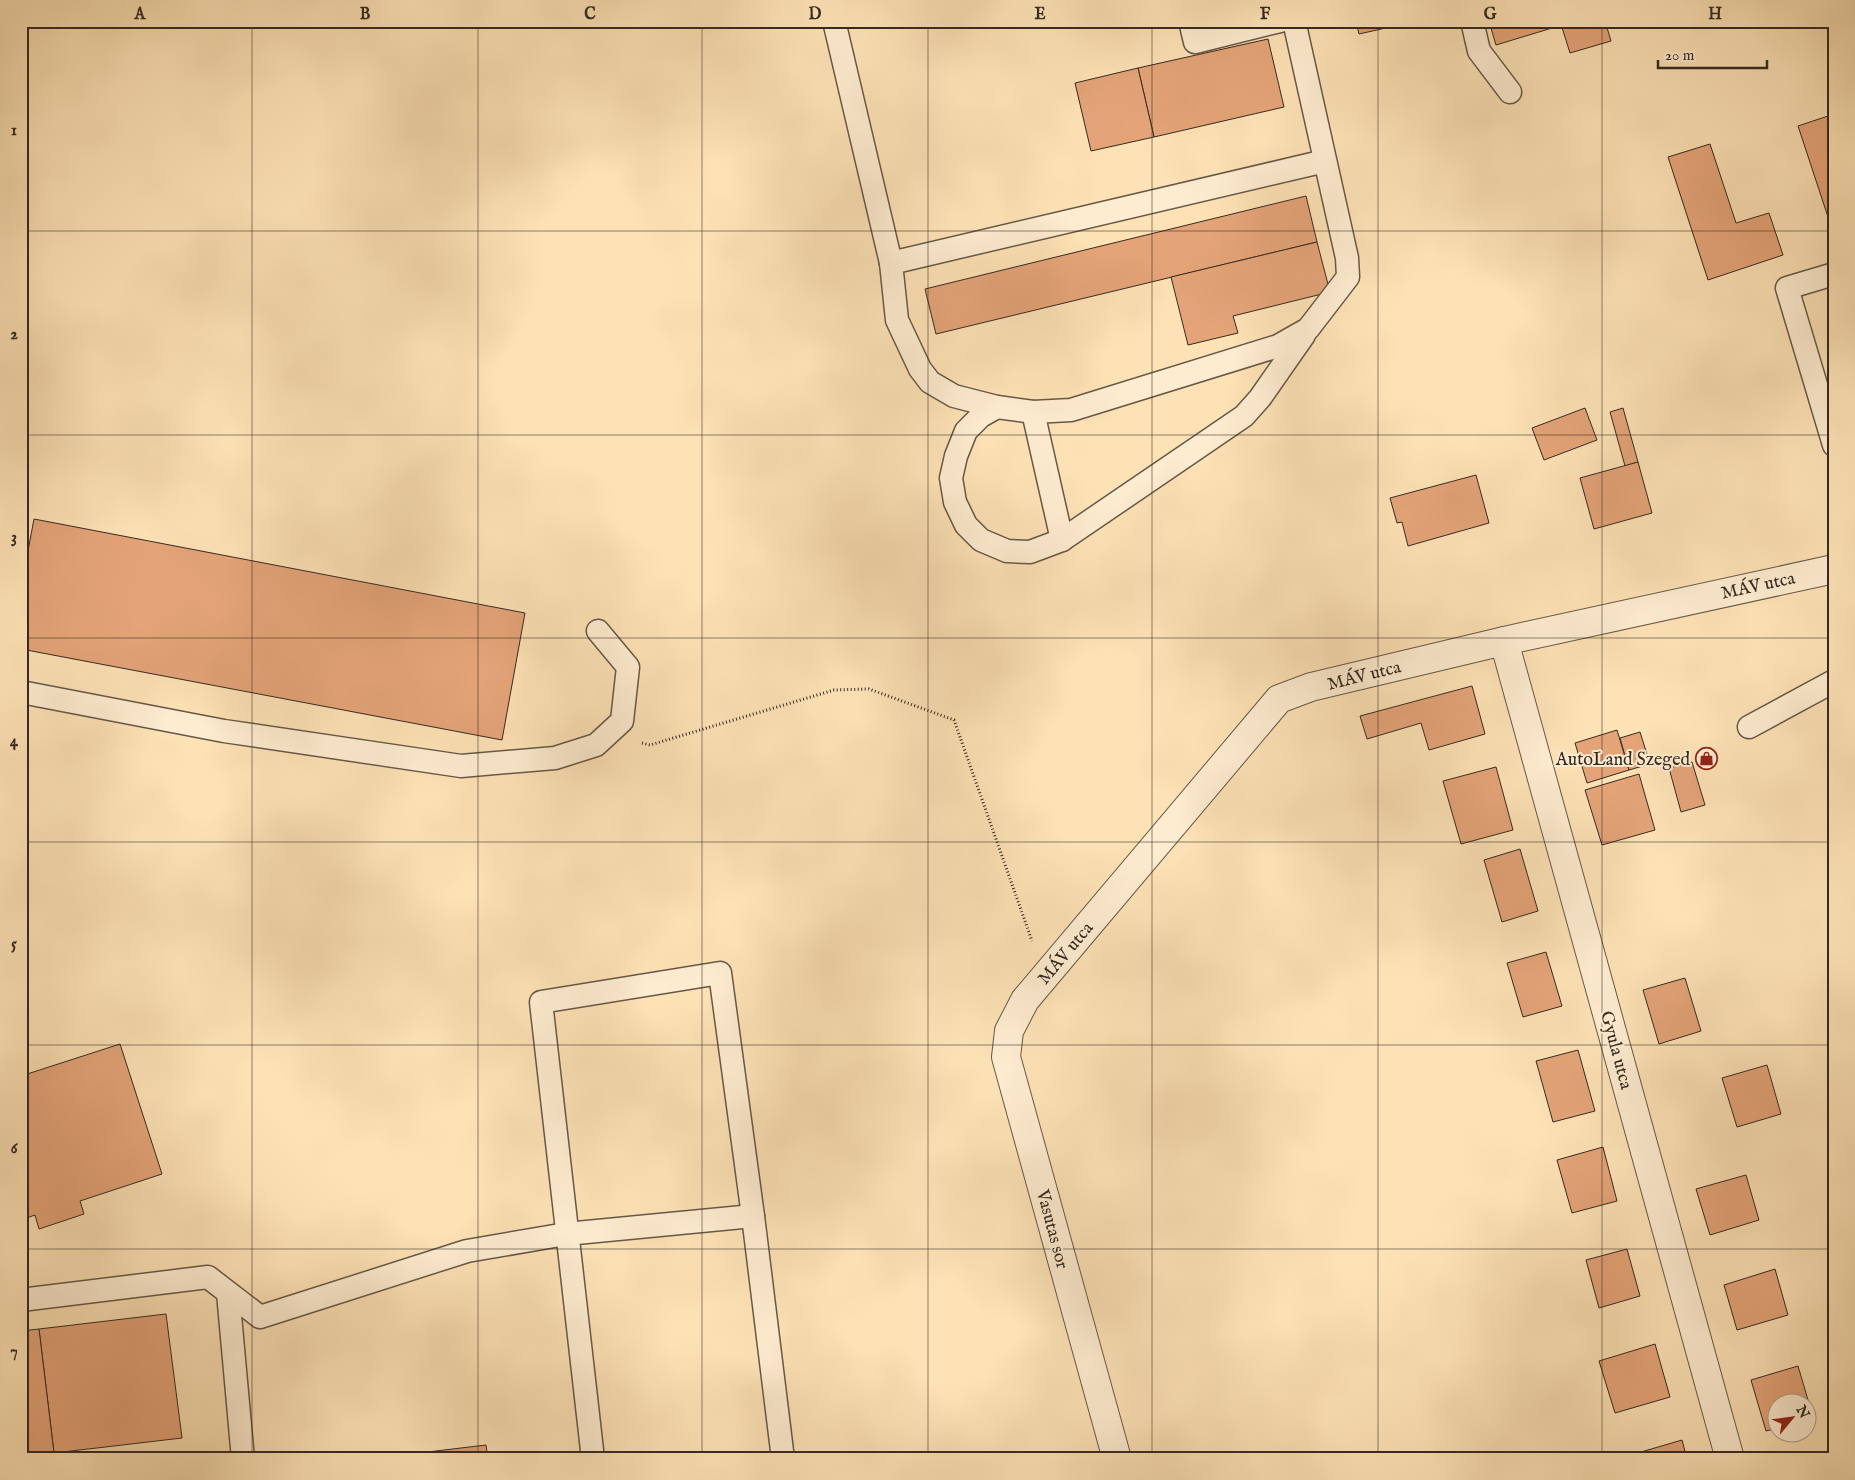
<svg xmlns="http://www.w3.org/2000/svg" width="1855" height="1480" font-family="'IM FELL English',serif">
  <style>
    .building { fill: #e4a478; stroke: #342a22 }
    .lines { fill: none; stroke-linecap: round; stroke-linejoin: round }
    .lane-casing { stroke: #665847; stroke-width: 25 }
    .street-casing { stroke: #665847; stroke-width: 30 }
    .path { stroke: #342a22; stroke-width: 3; stroke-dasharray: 1 2.5; stroke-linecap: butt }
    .lane { stroke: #feecd0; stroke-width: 22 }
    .street { stroke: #feecd0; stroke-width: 28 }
    .grid { fill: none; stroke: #342a22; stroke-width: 1; stroke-opacity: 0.55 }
    .labels { text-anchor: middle; stroke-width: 4; stroke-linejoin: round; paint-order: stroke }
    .street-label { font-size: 18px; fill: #342a22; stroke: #feecd0 }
    .poi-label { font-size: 18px; fill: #342a22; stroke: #feecd0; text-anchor: end }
    .neatline { fill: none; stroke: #342a22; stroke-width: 2 }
    .grid-label { font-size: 16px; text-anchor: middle; font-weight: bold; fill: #342a22 }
  </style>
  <rect width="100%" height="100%" fill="#fde2b6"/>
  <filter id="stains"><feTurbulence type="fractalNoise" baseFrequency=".004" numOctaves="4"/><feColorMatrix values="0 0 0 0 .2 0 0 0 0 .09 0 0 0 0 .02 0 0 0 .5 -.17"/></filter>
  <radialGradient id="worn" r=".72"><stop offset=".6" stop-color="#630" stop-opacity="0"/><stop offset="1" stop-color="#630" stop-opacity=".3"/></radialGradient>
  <g class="building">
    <path d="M 1356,21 L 1417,21 L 1359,34 Z"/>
    <path d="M 1489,21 L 1560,21 L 1562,25 L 1496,45 Z"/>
    <path d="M 1560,21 L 1605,21 L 1611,41 L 1570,53 Z"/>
    <path d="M 1268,39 L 1284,107 L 1154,137 L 1138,68 Z"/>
    <path d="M 1138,68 L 1154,137 L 1091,151 L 1075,83 Z"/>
    <path d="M 1834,114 L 1834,218 L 1829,220 L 1798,126 Z"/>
    <path d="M 1710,144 L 1736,223 L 1769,213 L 1783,255 L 1708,280 L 1668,157 Z"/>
    <path d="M 1306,196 L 1317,242 L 936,334 L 925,289 Z"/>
    <path d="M 1317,242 L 1330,292 L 1233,316 L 1238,333 L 1188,345 L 1171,277 Z"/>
    <path d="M 1585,408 L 1597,440 L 1544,460 L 1532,428 Z"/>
    <path d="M 1623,408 L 1638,462 L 1625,466 L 1610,412 Z"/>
    <path d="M 1638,462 L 1652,513 L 1594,529 L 1580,478 Z"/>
    <path d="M 1476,475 L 1489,523 L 1408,546 L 1402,522 L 1397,523 L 1390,498 Z"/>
    <path d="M 34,519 L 525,613 L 502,740 L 21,649 L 21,588 Z"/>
    <path d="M 1472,686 L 1485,734 L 1429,750 L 1421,723 L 1367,739 L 1360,716 Z"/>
    <path d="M 1617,730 L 1629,770 L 1587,783 L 1575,743 Z"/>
    <path d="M 1640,732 L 1650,764 L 1629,770 L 1620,738 Z"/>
    <path d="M 1692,762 L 1705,805 L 1681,812 L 1669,768 Z"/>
    <path d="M 1496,767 L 1513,830 L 1461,844 L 1443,781 Z"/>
    <path d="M 1639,774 L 1655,830 L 1602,845 L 1585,790 Z"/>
    <path d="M 1520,849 L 1538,911 L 1502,922 L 1484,860 Z"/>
    <path d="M 1546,952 L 1562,1006 L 1523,1017 L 1507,963 Z"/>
    <path d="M 1685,978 L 1701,1031 L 1659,1044 L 1643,990 Z"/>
    <path d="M 120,1044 L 162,1174 L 80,1201 L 84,1214 L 39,1229 L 35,1215 L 21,1220 L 21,1076 Z"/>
    <path d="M 1578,1050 L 1595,1111 L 1553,1122 L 1536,1061 Z"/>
    <path d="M 1767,1065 L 1781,1114 L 1737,1127 L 1722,1078 Z"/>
    <path d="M 1603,1147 L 1617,1201 L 1572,1213 L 1557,1160 Z"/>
    <path d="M 1746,1175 L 1759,1220 L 1710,1235 L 1696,1189 Z"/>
    <path d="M 1627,1249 L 1640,1296 L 1599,1308 L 1586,1260 Z"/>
    <path d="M 1775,1269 L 1788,1315 L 1737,1330 L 1724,1285 Z"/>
    <path d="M 166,1314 L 182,1438 L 54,1453 L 39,1329 Z"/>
    <path d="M 39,1329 L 54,1453 L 36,1456 L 36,1459 L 21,1459 L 21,1331 Z"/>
    <path d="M 1655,1344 L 1670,1397 L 1615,1413 L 1599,1361 Z"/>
    <path d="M 1798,1366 L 1813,1417 L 1808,1419 L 1808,1402 L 1778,1402 L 1778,1428 L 1766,1431 L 1751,1380 Z"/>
    <path d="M 1682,1440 L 1687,1459 L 1617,1459 Z"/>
    <path d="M 486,1445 L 488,1459 L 420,1459 L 419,1453 Z"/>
    <path d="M 419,1453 L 420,1459 L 375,1459 Z"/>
  </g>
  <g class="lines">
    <defs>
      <g id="lane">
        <path d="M 834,21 L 891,263"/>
        <path d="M 1190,21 L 1195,42 L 1280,21"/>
        <path d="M 1294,21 L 1347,258 L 1348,277 L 1308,329 L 1278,346 L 1071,410 L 1033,412 L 997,407 L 954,396 L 930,382 L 920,369 L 897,320 L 891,263 L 1325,161"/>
        <path d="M 1472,21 L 1479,51 L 1510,92"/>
        <path d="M 1834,274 L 1787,288 L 1834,445"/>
        <path d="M 997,407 L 981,416 L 966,431 L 956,456 L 951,478 L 955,502 L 966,525 L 981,540 L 1007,551 L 1030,552 L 1062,540 L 1244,416 L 1260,398 L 1304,335"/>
        <path d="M 1033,412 L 1062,540"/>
        <path d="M 21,692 L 224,731 L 461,766 L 555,758 L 596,745 L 622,721 L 628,667 L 598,631"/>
        <path d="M 1749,727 L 1834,681"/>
        <path d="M 228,1293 L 243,1459"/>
        <path d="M 21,1300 L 208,1277 L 260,1317 L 467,1251 L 566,1234 L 753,1216"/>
        <path d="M 593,1459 L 541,1002 L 720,973 L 753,1216 L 783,1459"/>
      </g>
      <g id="street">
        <path d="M 1504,641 L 1730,1459"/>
        <path d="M 1117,1459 L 1006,1057 L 1009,1031 L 1025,1000 L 1279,699 L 1311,687 L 1504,641 L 1834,569"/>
      </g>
    </defs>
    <use href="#lane" class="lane-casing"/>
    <use href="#street" class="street-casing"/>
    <path class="path" d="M 642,743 L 650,745 L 834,690 L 869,689 L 954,720 L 1032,941"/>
    <use href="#lane" class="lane"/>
    <use href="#street" class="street"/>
  </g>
  <path class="grid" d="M 252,21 L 252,1459M 478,21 L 478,1459M 702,21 L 702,1459M 928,21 L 928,1459M 1152,21 L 1152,1459M 1378,21 L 1378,1459M 1602,21 L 1602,1459M 21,231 L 1834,231M 21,435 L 1834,435M 21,638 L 1834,638M 21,842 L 1834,842M 21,1045 L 1834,1045M 21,1249 L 1834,1249"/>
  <defs>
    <symbol id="shop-ring" viewBox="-11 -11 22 22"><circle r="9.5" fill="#feecd0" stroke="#8f2418" stroke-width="1.5"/><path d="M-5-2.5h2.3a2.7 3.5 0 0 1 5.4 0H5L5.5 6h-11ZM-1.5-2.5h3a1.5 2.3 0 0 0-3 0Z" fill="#8f2418"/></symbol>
  </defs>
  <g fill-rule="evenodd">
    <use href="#shop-ring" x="1694" y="746" width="25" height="25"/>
  </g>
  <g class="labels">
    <g class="street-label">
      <text transform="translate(1758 585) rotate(-12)" y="6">MÁV utca</text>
      <text transform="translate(1364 675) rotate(-14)" y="6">MÁV utca</text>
      <text transform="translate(1065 953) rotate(-50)" y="6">MÁV utca</text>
      <text transform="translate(1617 1050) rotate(75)" y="6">Gyula utca</text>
      <text transform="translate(1053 1229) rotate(75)" y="6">Vasutas sor</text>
    </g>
    <g class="poi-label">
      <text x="1690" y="765">AutoLand Szeged</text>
    </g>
  </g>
  <rect width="1855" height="1480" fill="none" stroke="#fde2b6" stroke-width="55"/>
  <g transform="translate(1792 1418) rotate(61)"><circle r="24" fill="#feecd0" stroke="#ad9e8a"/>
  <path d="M0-4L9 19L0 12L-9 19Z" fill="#8f2418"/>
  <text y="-8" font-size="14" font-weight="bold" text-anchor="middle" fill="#342a22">N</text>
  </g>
  <path d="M1658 60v8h109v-8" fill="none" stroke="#342a22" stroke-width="2.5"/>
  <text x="1665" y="60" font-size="15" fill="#342a22" stroke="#feecd0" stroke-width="4" paint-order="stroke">20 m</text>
  <rect x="28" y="28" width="1800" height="1424" class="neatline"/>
  <g class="grid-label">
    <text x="140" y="19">A</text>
    <text x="365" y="19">B</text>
    <text x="590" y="19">C</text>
    <text x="815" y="19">D</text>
    <text x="1040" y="19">E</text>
    <text x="1265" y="19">F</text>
    <text x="1490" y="19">G</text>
    <text x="1715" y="19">H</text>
    <text x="14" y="135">1</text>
    <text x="14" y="339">2</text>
    <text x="14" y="542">3</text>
    <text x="14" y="746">4</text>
    <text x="14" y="949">5</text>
    <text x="14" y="1153">6</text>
    <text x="14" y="1356">7</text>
  </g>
  <rect width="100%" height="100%" filter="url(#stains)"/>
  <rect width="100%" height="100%" fill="url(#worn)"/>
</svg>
